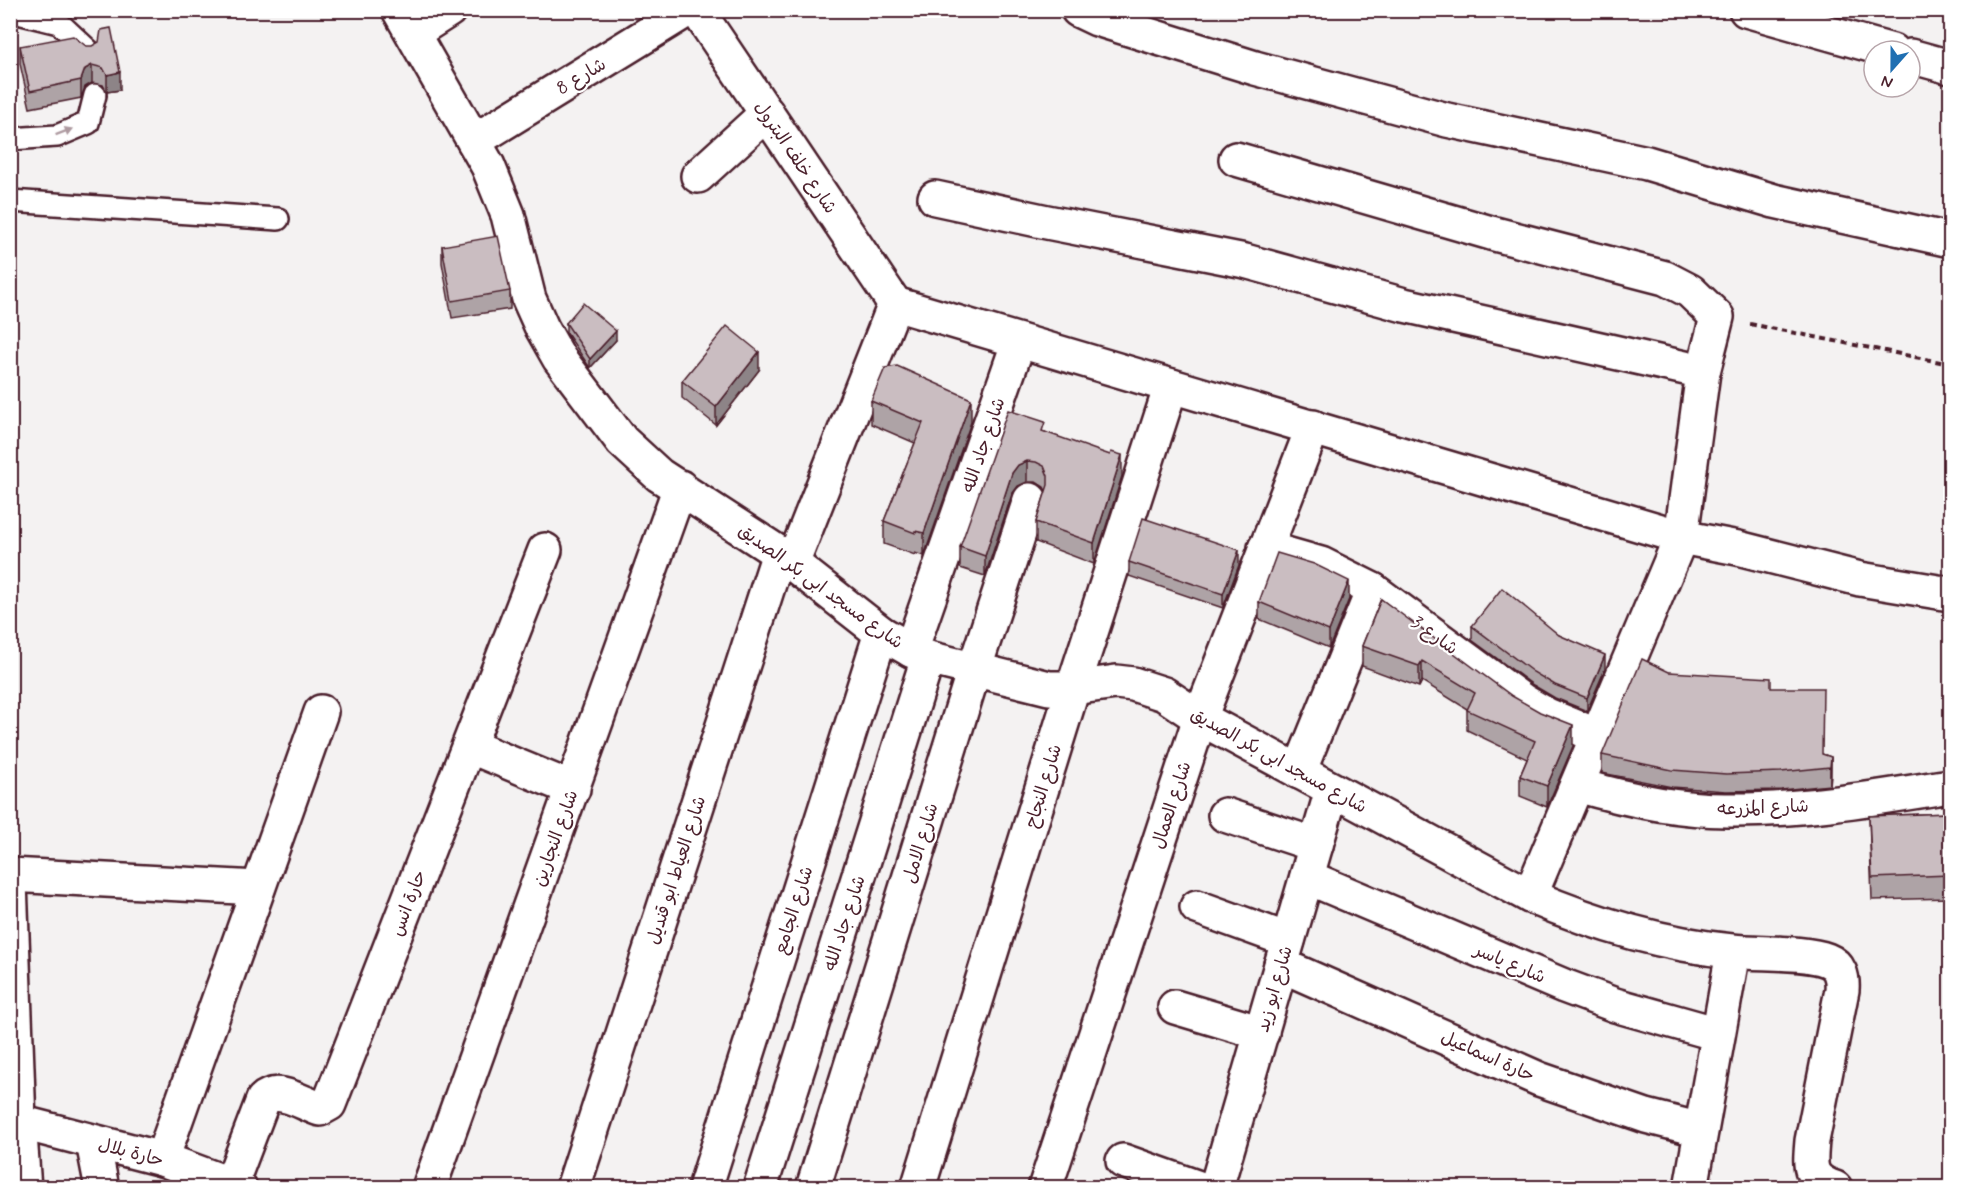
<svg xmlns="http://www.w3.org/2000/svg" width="1961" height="1198" font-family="Mynerve,'Playpen Sans Arabic',sans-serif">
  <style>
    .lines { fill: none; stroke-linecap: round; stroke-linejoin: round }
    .lane-casing { stroke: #4a1f2b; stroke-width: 26 }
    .street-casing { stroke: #4a1f2b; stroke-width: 38 }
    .highway-casing { stroke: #4a1f2b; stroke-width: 38 }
    .path { stroke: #4a1f2b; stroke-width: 4; stroke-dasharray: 6 4.5; stroke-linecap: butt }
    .lane { stroke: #fff; stroke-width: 21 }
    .street { stroke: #fff; stroke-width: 33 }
    .highway { stroke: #fff; stroke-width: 33 }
    .wall { fill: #aea3a6; stroke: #4a1f2b; stroke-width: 1.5 }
    .shaded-wall { fill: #8d8487; stroke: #4a1f2b; stroke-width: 1.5 }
    .building { fill: #cabdc1; stroke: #4a1f2b; stroke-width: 1.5 }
    .oneway { fill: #ae9aa0 }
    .labels { text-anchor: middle; stroke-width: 4.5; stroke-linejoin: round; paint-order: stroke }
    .street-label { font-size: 18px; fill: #4a1f2b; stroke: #fff }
  </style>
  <rect width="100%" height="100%" fill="#f4f2f2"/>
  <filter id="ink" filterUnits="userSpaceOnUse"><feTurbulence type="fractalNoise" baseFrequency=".0167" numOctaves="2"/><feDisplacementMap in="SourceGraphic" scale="12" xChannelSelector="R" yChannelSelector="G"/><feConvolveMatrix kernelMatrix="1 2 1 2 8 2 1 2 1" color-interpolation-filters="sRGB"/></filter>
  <g filter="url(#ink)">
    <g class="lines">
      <defs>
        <g id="lane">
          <path d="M 10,11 L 59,23 L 89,51"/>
          <path d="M 10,139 L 57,136 L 88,123 L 95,95"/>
          <path d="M 10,201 L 278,219"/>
        </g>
        <g id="street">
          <path d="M 399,10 L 488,166 L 508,215 L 529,299 L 542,328 L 559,358 L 622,441 L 659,475 L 779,553 L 881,633 L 911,650 L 928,658 L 1049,688 L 1073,688 L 1116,682 L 1133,684 L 1164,694 L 1200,718 L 1530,896 C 1595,924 1661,944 1732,951 C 1758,954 1804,951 1827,960 C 1840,965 1843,977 1842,990 L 1812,1141 C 1810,1166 1807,1178 1835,1188"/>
          <path d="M 697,10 L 895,304"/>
          <path d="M 1078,10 L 1097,19 L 1255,68 L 1447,120 L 1647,163 L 1774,201 L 1950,240"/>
          <path d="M 1746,10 L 1892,51"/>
          <path d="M 413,33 L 449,10"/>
          <path d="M 1910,56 L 1950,67"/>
          <path d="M 474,141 L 687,10"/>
          <path d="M 1236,159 L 1491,233 L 1665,278 L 1690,291 L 1717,317 L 1703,372 L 1681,537 L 1530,896"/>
          <path d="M 698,176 L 767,113"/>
          <path d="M 935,198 L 1047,222 L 1245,261 L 1404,305 L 1703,372"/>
          <path d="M 895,304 L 1681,537 L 1738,548 L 1860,579 L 1950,594"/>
          <path d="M 1265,548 L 1321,564 L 1373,590 L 1523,701 L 1547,715 L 1598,736"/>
          <path d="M 792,564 L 895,304"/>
          <path d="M 911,650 L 1019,341"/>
          <path d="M 469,746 L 573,789"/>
          <path d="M 1299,772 L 1373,590"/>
          <path d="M 1577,785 C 1625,799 1676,810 1726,810 C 1802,811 1876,798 1950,786"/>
          <path d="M 1225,815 L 1316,845"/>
          <path d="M 10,875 L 258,888"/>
          <path d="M 1307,877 L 1564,986 L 1615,1005 L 1718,1034"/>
          <path d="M 1197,907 L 1288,940"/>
          <path d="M 1281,965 L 1539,1079 L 1646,1116 L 1701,1130"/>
          <path d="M 1175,1007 L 1262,1033"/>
          <path d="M 19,1122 L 162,1159 L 240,1188"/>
          <path d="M 93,1142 L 102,1188"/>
          <path d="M 162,1159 L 321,712"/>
          <path d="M 1123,1161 L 1199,1188"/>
          <path d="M 231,1184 L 263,1100 C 278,1085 303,1104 320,1109 L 329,1104 L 331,1099 L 545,550"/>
          <path d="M 429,1188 L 680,487"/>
          <path d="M 573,1188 L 779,553"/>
          <path d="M 705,1188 L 881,633"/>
          <path d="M 760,1188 L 928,658"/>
          <path d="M 813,1188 L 974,670 L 1030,500"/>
          <path d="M 918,1188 L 1073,688 L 1171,386"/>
          <path d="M 1045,1188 L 1200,718 L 1313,427"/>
          <path d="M 1216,1188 L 1332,790"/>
          <path d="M 1691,1188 L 1733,952"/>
        </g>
        <path id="highway" d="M 10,882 L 19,1122 L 24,1188"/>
      </defs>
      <use href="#lane" class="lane-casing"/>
      <use href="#street" class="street-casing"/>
      <use href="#highway" class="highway-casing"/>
      <path class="path" d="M 1750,324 L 1950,364"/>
      <use href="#lane" class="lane"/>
      <use href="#street" class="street"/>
      <use href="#highway" class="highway"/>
    </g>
    <g class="wall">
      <path d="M 20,46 L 86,46 L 120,90 L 107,92 L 103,85 L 92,83 L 85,87 L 81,98 L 30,108 L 20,64 Z"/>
      <path d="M 442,246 L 510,291 L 510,309 L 452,318 L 442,263 Z"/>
      <path d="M 566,323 L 616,340 L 590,368 L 566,332 Z"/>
      <path d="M 759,370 L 716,425 L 682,398 L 682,381 Z"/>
      <path d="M 871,401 L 971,422 L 924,556 L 915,553 L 915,555 L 884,544 L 884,521 L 915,443 L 871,424 Z"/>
      <path d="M 1045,432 L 1122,476 L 1094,564 L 1036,542 L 1036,522 L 1046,491 L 1044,487 L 1036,482 L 1027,482 L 1018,486 L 1012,494 L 985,576 L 960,568 L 960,547 Z"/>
      <path d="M 1129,562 L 1239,565 L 1223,608 L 1129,576 Z"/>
      <path d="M 1349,599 L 1329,648 L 1259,619 L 1259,602 Z"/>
      <path d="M 1381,599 L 1573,746 L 1547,807 L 1520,796 L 1520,776 L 1527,759 L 1467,730 L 1467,709 L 1422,681 L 1419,687 L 1362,666 L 1362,646 Z"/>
      <path d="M 1472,626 L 1559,635 L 1605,669 L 1587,711 L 1555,698 L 1533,685 L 1472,640 Z"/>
      <path d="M 1669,672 L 1771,688 L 1822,754 L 1831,757 L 1830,785 L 1781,790 L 1726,791 L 1672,787 L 1602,773 L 1602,755 Z"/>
      <path d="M 1950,813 L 1950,898 L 1872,900 L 1869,816 Z"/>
    </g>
    <g class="shaded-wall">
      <path d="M 92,65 L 92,83 L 85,87 L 81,98 L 81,80 L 85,69 Z"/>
      <path d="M 120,72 L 120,90 L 107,92 L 107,75 Z"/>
      <path d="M 616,331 L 616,340 L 590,368 L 590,359 Z"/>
      <path d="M 759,352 L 759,370 L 716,425 L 716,407 Z"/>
      <path d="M 971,399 L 971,422 L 924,556 L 924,533 Z"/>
      <path d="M 1122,455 L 1122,476 L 1094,564 L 1094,543 Z"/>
      <path d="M 1027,461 L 1027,482 L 1018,486 L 1012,494 L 985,576 L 985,556 L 1012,473 L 1018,465 Z"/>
      <path d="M 1239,550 L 1239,565 L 1223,608 L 1223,594 Z"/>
      <path d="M 1349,581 L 1349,599 L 1329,648 L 1329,631 Z"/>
      <path d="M 1605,655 L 1605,669 L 1587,711 L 1587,698 Z"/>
      <path d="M 1422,661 L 1422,681 L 1419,687 L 1419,666 Z"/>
      <path d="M 1573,725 L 1573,746 L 1547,807 L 1547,786 Z"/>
      <path d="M 1831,757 L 1831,775 L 1830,785 L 1830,767 Z"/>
    </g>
    <g class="building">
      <path d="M 111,28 L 120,72 L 107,75 L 103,68 L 92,65 L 85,69 L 81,80 L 30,91 L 20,46 L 73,36 L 86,46 L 92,46 L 99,42 L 101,30 Z"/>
      <path d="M 498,236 L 510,291 L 452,301 L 442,246 Z"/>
      <path d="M 583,303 L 616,331 L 590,359 L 566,323 Z"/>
      <path d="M 727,326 L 759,352 L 716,407 L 682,381 Z"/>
      <path d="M 897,366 L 971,399 L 924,533 L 915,531 L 915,533 L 884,521 L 923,423 L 871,401 L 885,368 Z"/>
      <path d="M 1008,410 L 1045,422 L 1042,431 L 1110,455 L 1111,452 L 1122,455 L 1094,543 L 1036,522 L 1048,485 L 1048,476 L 1044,466 L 1036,462 L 1027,461 L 1018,465 L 1012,473 L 985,556 L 960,547 Z"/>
      <path d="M 1143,518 L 1239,550 L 1223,594 L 1129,562 Z"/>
      <path d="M 1277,553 L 1314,564 L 1349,581 L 1329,631 L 1259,602 Z"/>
      <path d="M 1502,588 L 1559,635 L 1605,655 L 1587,698 L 1555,685 L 1533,672 L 1472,626 Z"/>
      <path d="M 1381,599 L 1512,696 L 1540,712 L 1573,725 L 1547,786 L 1520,776 L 1535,741 L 1467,710 L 1475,693 L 1422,661 L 1419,666 L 1362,646 Z"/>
      <path d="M 1642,659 L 1669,672 L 1771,678 L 1771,688 L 1823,688 L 1822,754 L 1831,757 L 1830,767 L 1781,772 L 1726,774 L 1672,770 L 1602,755 Z"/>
      <path d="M 1950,813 L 1950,875 L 1872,878 L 1869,816 Z"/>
    </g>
    <defs><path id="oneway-solid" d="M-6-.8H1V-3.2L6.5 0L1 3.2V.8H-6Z" transform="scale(1.5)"/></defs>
    <use class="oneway" href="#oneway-solid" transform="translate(64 132) rotate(-21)"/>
  </g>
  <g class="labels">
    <g class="street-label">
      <text transform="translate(581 76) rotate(-31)" y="6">شارع 8</text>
      <text transform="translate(796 157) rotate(56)" y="6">شارع خلف البترول</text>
      <text transform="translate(983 445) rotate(-71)" y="6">شارع جاد الله</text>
      <text transform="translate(821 586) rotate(36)" y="6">شارع مسجد ابى بكر الصديق</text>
      <text transform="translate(1435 635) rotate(36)" y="6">شارع 3</text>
      <text transform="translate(1279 760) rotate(29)" y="6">شارع مسجد ابى بكر الصديق</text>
      <text transform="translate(1043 786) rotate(-73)" y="6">شارع النجاح</text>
      <text transform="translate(1171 805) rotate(-72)" y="6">شارع العمال</text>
      <text transform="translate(1763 807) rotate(-2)" y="6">شارع المزرعه</text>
      <text transform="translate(555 838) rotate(-70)" y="6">شارع النجارين</text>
      <text transform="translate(920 843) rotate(-73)" y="6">شارع الامل</text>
      <text transform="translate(676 870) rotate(-72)" y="6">شارع العياط ابو قنديل</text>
      <text transform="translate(408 903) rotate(-69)" y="6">حارة انس</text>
      <text transform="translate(793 910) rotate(-72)" y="6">شارع الجامع</text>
      <text transform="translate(844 923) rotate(-72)" y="6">شارع جاد الله</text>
      <text transform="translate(1510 963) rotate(23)" y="6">شارع ياسر</text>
      <text transform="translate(1274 989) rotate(-74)" y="6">شارع ابو زيد</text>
      <text transform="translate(1488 1056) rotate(24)" y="6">حارة اسماعيل</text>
      <text transform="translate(131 1152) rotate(15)" y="6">حارة بلال</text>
    </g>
  </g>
  <rect width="1961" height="1198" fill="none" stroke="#fff" stroke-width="36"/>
  <rect x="18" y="18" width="1925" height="1162" fill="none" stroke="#4a1f2b" stroke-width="2" filter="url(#ink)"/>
  <g transform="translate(1892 69) rotate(201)"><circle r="28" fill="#ffffff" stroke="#b7a5aa" stroke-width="1.5"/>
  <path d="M0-4.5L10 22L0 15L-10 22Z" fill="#1f6fb2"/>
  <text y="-9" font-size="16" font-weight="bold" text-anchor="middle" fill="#4a1f2b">N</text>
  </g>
</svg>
